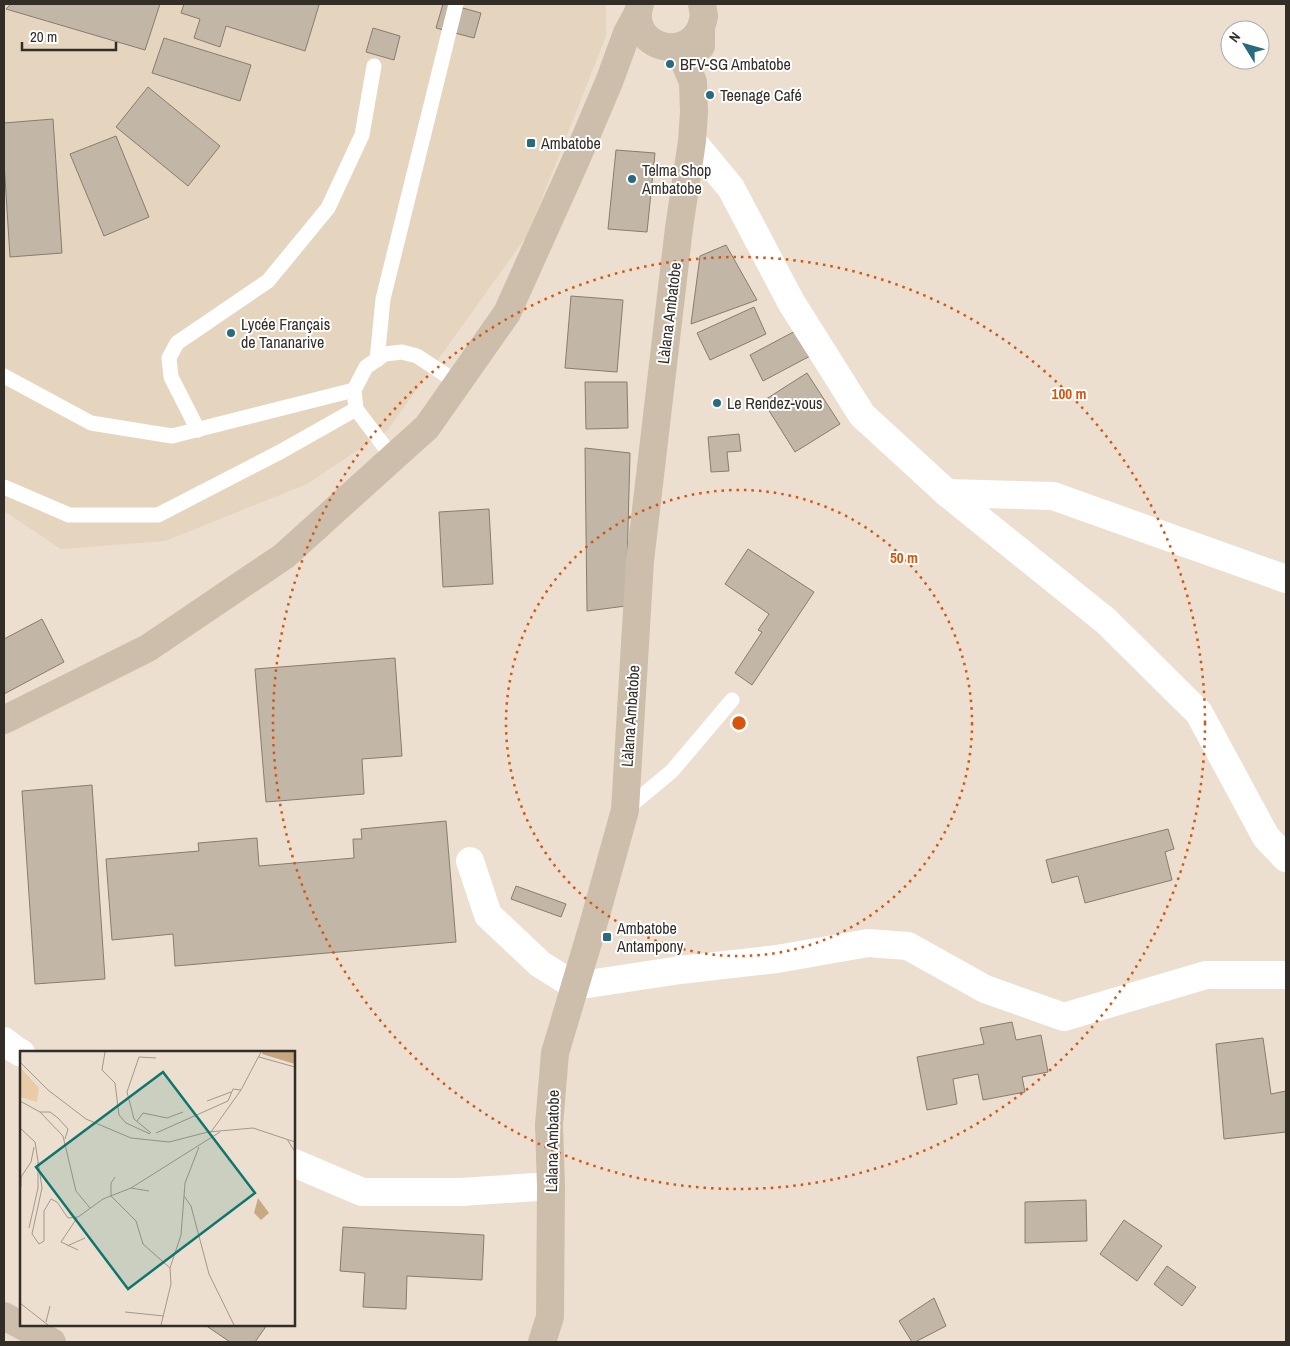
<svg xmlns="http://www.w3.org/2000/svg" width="1290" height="1346" font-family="'Archivo Narrow',sans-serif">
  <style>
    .built { fill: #e5d4be }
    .building { fill: #c2b6a6; stroke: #887c6e }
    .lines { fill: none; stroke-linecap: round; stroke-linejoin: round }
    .lane { stroke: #fff; stroke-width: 15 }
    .street { stroke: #fff; stroke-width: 28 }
    .secondary { stroke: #cdbeab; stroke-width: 28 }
    .ring { fill: none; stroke: #d6550f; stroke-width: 2.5; stroke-dasharray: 2.5 5 }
    .poi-dot { fill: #296a7e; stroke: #fff; stroke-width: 2 }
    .labels { text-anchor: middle; stroke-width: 4; stroke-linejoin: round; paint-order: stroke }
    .poi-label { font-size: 16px; fill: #322d27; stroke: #fff; text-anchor: start }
    .street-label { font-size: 16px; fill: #322d27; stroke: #fff }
    .inset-road { fill: none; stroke: #a2988c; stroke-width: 1 }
    .view { fill: #0f766e; fill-opacity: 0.15; stroke: #0f766e; stroke-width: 2.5 }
    .inset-edge { fill: none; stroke: #322d27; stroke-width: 2.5 }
    .centre { fill: #d6550f; stroke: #fff; stroke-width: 2.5 }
    .ring-label { font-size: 15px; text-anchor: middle; font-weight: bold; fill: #d6550f; stroke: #fff; stroke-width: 4; stroke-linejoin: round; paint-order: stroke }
  </style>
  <rect width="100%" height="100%" fill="#ecdfcf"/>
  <path class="built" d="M 4,4 L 606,4 L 606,36 L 528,234 L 387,431 L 307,484 L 165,541 L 61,549 L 4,511 Z"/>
  <g class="building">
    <path d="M 11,4 L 160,4 L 145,50 L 6,9 Z"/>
    <path d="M 184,4 L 314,4 L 319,5 L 305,51 L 226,26 L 220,47 L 194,38 L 200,19 L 181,13 Z"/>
    <path d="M 443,4 L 448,4 L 481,13 L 474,38 L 436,28 Z"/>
    <path d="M 373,28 L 400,36 L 394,60 L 366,52 Z"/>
    <path d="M 164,38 L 251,65 L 240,101 L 152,73 Z"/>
    <path d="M 148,87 L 220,146 L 188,186 L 116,127 Z"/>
    <path d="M 53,119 L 62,253 L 10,257 L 4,162 L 4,123 Z"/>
    <path d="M 116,136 L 149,217 L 104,236 L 70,154 Z"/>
    <path d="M 616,150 L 655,153 L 647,232 L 608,229 Z"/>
    <path d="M 726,245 L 757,300 L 691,324 L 700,256 Z"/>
    <path d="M 571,296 L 623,300 L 617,372 L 565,368 Z"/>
    <path d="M 754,307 L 766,334 L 710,360 L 697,333 Z"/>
    <path d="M 799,329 L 812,355 L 763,381 L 750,355 Z"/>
    <path d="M 807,373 L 840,424 L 795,452 L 763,401 Z"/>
    <path d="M 585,382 L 627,382 L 628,428 L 586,429 Z"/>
    <path d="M 739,434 L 741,451 L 727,452 L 729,471 L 711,472 L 708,437 Z"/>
    <path d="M 585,448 L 630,453 L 626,606 L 587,611 Z"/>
    <path d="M 489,509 L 493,584 L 443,587 L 439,512 Z"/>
    <path d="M 748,549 L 814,592 L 752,685 L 735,673 L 762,632 L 758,630 L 769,614 L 725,584 Z"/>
    <path d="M 42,619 L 64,662 L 4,694 L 4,639 Z"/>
    <path d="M 395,658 L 402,756 L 362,759 L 364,794 L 266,802 L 255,669 Z"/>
    <path d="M 92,785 L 105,979 L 35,984 L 22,791 Z"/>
    <path d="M 446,821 L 456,942 L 175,966 L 173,934 L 112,940 L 106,859 L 199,851 L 198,843 L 257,838 L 259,866 L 354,858 L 353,839 L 362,839 L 361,829 Z"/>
    <path d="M 1168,829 L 1174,849 L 1165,852 L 1172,880 L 1085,903 L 1078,876 L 1052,883 L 1046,860 Z"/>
    <path d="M 516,886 L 566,904 L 561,917 L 511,899 Z"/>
    <path d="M 1012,1022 L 1016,1040 L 1041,1035 L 1048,1072 L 1022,1077 L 1025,1092 L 983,1100 L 978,1074 L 953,1079 L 957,1104 L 927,1110 L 917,1057 L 984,1044 L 980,1028 Z"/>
    <path d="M 1263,1038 L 1271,1094 L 1286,1091 L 1286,1132 L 1224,1139 L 1216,1044 Z"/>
    <path d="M 1086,1200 L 1087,1241 L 1025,1243 L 1025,1202 Z"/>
    <path d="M 1124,1220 L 1162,1246 L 1137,1281 L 1100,1254 Z"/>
    <path d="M 343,1227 L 484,1235 L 482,1280 L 407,1276 L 406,1309 L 363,1307 L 365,1273 L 340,1271 Z"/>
    <path d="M 1167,1266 L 1196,1287 L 1182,1306 L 1154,1284 Z"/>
    <path d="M 934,1298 L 946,1326 L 915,1342 L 912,1342 L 899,1321 Z"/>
    <path d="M 205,1325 L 267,1325 L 255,1342 L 230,1342 Z"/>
  </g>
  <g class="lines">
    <g class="lane">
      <path d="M 377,360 L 383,299 L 456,4"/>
      <path d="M 4,376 L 91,423 L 172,436 L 354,390"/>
      <path d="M 198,430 L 171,377 L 169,358 L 177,343 L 268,281 L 328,208 L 362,135 L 374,66"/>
      <path d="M 393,458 L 356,409 L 354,390 L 366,367 L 385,354 L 402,352 L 417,356 L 458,383"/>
      <path d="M 4,487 L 69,515 L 158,515 L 280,452 L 356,409"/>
      <path d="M 625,810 L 672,771 L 732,700"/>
    </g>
    <g class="street">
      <path d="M 692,141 L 731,188 L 791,302 L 862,415 L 947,493"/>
      <path d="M 1286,579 L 1053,496 L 947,493 L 1106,621 L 1199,713 L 1266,837 L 1286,858"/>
      <path d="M 470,861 L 488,915 L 540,964 L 575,986 L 680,970 L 777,959 L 868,943 L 908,946 L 985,989 L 1064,1017 L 1206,975 L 1286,975"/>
      <path d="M 4,1041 L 13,1048 L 21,1053"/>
      <path d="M 294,1163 L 362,1192 L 461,1192 L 551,1186"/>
    </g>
    <g class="secondary">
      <path d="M 640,4 C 638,10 637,17 639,24 C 646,47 677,55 694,38 C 697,35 699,31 701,28"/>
      <path d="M 701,46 L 701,28 L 704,16 L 702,4"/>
      <path d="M 4,720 L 148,648 L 284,556 L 427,427 L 507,313 L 575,162 L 609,82 L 627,33 L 638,13"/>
      <path d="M 4,1316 L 52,1342"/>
      <path d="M 542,1342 L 550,1317 L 551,1186 L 549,1125 L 555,1053 L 592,929 L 625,810 L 640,561 L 679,228 L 692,141 L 694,112 L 693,82 L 685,63 L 680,55 L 673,48"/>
    </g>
  </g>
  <g class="ring">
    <circle cx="739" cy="723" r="233"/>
    <circle cx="739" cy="723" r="466"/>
  </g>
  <g class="poi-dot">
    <circle cx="670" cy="64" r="5"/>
    <circle cx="710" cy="95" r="5"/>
    <rect x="526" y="138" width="10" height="10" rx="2.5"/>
    <circle cx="632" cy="179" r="5"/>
    <circle cx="231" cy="333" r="5"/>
    <circle cx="717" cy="403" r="5"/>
    <rect x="602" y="932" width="10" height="10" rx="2.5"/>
  </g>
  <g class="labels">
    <g class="poi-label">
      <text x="680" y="70">BFV-SG Ambatobe</text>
      <text x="720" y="101">Teenage Café</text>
      <text x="541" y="149">Ambatobe</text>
      <text x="642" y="176">Telma Shop<tspan x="642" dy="18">Ambatobe</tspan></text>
      <text x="241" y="330">Lycée Français<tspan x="241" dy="18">de Tananarive</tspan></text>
      <text x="727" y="409">Le Rendez-vous</text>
      <text x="617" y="934">Ambatobe<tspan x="617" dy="18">Antampony</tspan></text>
    </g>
    <g class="street-label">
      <text transform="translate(669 313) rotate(-83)" y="6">Làlana Ambatobe</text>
      <text transform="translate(630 716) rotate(-86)" y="6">Làlana Ambatobe</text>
      <text transform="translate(552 1141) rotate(-89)" y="6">Làlana Ambatobe</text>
    </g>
  </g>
  <g transform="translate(20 1051)">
    <rect width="275" height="275" fill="#ecdfcf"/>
    <path d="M 243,1 L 275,1 L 275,13 L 242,3 Z" fill="#c6a681"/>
    <path d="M 0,16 L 19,37 L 17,51 L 0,46 Z" fill="#e9cba8"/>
    <path d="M 238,147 L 249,162 L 241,169 L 234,162 Z" fill="#c8a983"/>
    <path class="inset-road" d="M 85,1 L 82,19 L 95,32 L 99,64 L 106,72 L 130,83M 239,6 L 275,16M 0,11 L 28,39 L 66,68 L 111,87 L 149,91 L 188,81 L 233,77 L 275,91M 0,50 L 20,61 L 43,85 L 56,140 L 70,157M 187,50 L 211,41M 20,61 L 30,61 L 38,67 L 48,78 L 45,88M 117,70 L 123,62 L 147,67 L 163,61M 0,77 L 15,91 L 18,110 L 22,137 L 12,183 L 19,193 L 24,190 L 24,160 L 31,148 L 37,151 L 48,167 L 58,166 L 83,148 L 111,137 L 200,81M 191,81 L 221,39 L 241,1M 131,82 L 114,68 L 107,41 L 119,6 L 136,7M 136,82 L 208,50 L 213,38 L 221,39M 267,88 L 275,101M 95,126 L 91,132 L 91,145 L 116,170 L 123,193 L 150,217M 1,136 L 1,126 L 11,111 L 14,96M 111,137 L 129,140M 164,145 L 165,132 L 179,96M 57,167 L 41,191 L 58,199M 9,177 L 18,137 L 18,111M 47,195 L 65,187M 0,252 L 28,274M 105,261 L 144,265M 26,271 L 30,255M 141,274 L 151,233 L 150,217 L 161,184 L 164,145 L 171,155 L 189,223 L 214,274"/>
    <path class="view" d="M 143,21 L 235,142 L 108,238 L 16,116 Z"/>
    <rect width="275" height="275" class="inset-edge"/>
  </g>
  <circle cx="739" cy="723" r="8" class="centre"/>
  <g class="ring-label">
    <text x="1069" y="399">100 m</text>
    <text x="904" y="563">50 m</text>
  </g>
  <rect width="1290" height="1346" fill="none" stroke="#322d27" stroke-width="10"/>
  <g transform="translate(1245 45) rotate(307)"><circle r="24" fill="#ffffff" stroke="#adaba9"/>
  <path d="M0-4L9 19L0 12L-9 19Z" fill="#296a7e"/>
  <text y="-8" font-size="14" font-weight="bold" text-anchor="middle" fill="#322d27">N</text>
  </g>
  <path d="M22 42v8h94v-8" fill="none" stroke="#322d27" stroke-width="2.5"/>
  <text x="30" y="42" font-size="15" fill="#322d27" stroke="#ffffff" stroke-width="4" paint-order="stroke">20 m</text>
</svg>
